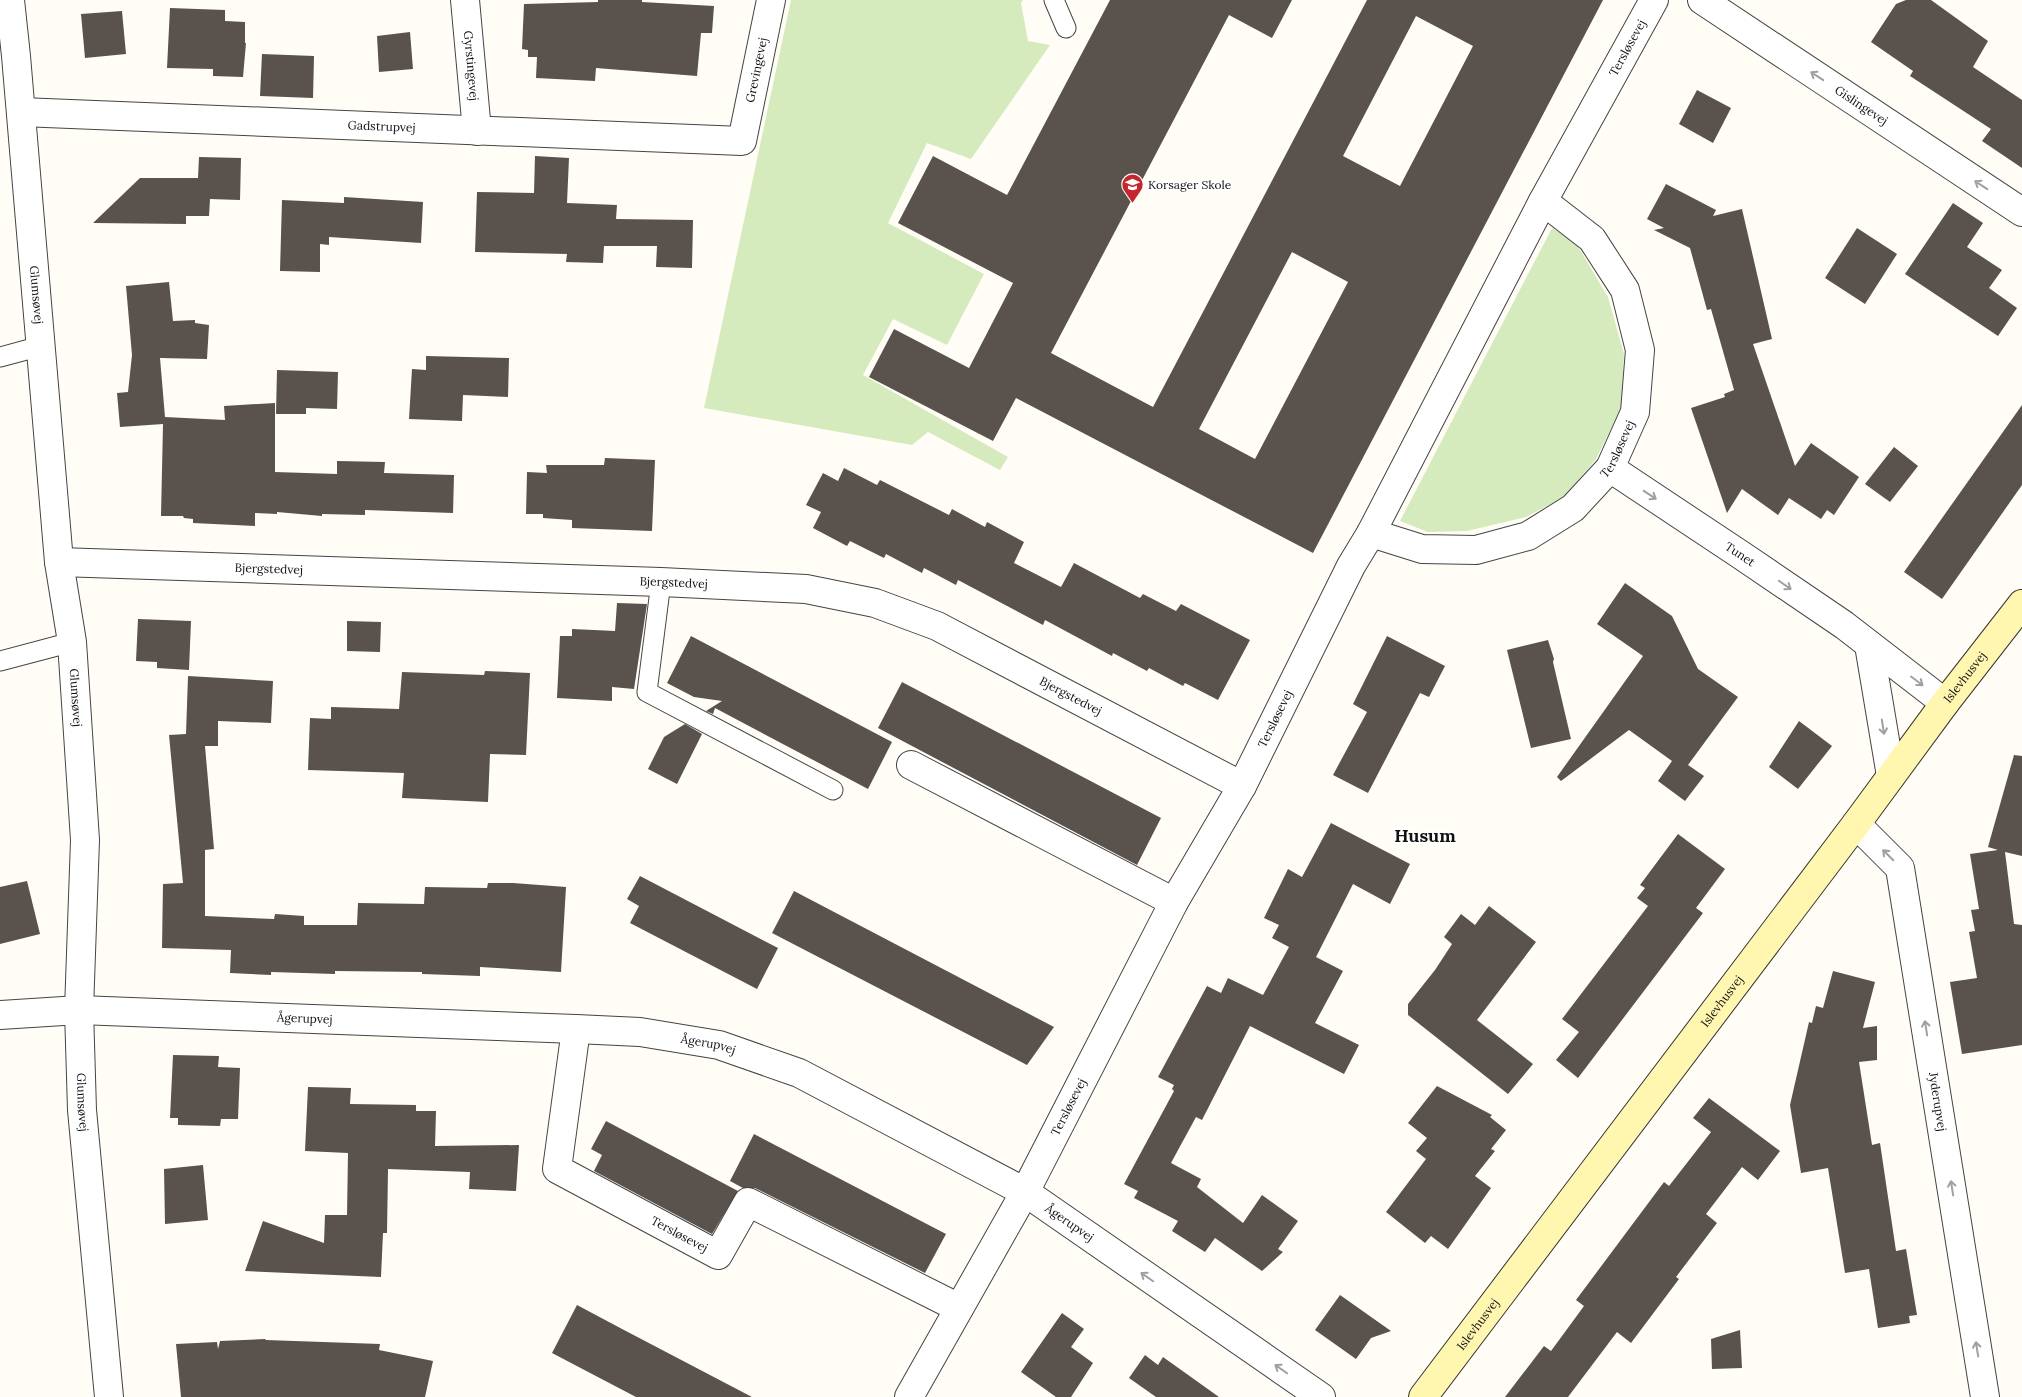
<svg xmlns="http://www.w3.org/2000/svg" width="2022" height="1397" font-family="Lora,serif">
  <style>
    .green { fill: #d5ebbd }
    .building { fill: #5a524d; fill-rule: evenodd }
    .lines { fill: none; stroke-linecap: round; stroke-linejoin: round }
    .lane-casing { stroke: #444; stroke-width: 21 }
    .street-casing { stroke: #444; stroke-width: 30 }
    .secondary-casing { stroke: #333; stroke-width: 30 }
    .lane { stroke: #fff; stroke-width: 19 }
    .street { stroke: #fff; stroke-width: 28 }
    .secondary { stroke: #fff6b0; stroke-width: 28 }
    .oneway { stroke: #a0a0a0 }
    .labels { text-anchor: middle; stroke-width: 5; stroke-linejoin: round; paint-order: stroke }
    .street-label { font-size: 12px; fill: #111; stroke: #fff }
    .poi-label { font-size: 12px; fill: #111; stroke: #fff; text-anchor: start }
    .district-label { font-size: 18px; font-weight: bold; fill: #111; stroke: #fff }
  </style>
  <rect width="100%" height="100%" fill="#fffdf5"/>
  <g class="green">
    <path d="M 791,0 L 1023,0 L 1021,3 L 1028,41 L 1050,45 L 971,159 L 927,143 L 888,223 L 984,274 L 947,345 L 893,319 L 863,375 L 1008,457 L 1000,470 L 928,432 L 912,445 L 704,408 Z"/>
    <path d="M 1552,228 L 1576,243 L 1608,297 L 1624,354 L 1621,409 L 1596,459 L 1564,497 L 1526,517 L 1467,531 L 1428,532 L 1400,521 Z"/>
  </g>
  <g class="building">
    <path d="M 598,0 L 642,0 L 642,2 L 714,6 L 712,33 L 701,33 L 697,76 L 596,68 L 595,81 L 536,78 L 537,57 L 528,57 L 528,50 L 522,49 L 524,4 L 598,2 Z"/>
    <path d="M 1110,0 L 1292,0 L 1272,38 L 1229,15 L 1051,353 L 1153,407 L 1367,0 L 1603,0 L 1313,553 L 1016,398 L 993,441 L 869,377 L 894,329 L 969,368 L 1013,283 L 898,223 L 933,156 L 1007,195 ZM 1416,16 L 1473,46 L 1400,186 L 1343,156 ZM 1292,252 L 1348,282 L 1255,459 L 1199,429 Z"/>
    <path d="M 1906,0 L 1931,0 L 1988,41 L 1973,67 L 2022,100 L 2022,168 L 1982,141 L 1991,129 L 1910,76 L 1913,71 L 1871,42 L 1896,4 Z"/>
    <path d="M 170,8 L 225,10 L 225,21 L 245,22 L 245,43 L 246,43 L 243,77 L 213,76 L 213,69 L 167,68 Z"/>
    <path d="M 122,11 L 126,54 L 85,58 L 81,14 Z"/>
    <path d="M 410,32 L 413,69 L 379,72 L 377,36 Z"/>
    <path d="M 262,54 L 314,56 L 313,98 L 260,96 Z"/>
    <path d="M 1697,90 L 1731,108 L 1713,143 L 1679,124 Z"/>
    <path d="M 535,156 L 569,158 L 567,203 L 617,205 L 616,219 L 693,220 L 692,268 L 656,267 L 657,246 L 604,246 L 603,263 L 566,262 L 567,254 L 475,252 L 477,192 L 534,193 Z"/>
    <path d="M 199,157 L 241,158 L 240,200 L 210,199 L 209,216 L 186,216 L 186,224 L 93,223 L 140,178 L 198,178 Z"/>
    <path d="M 1666,184 L 1716,210 L 1713,216 L 1742,209 L 1772,339 L 1753,344 L 1795,466 L 1811,443 L 1859,477 L 1834,515 L 1827,510 L 1821,519 L 1789,498 L 1778,515 L 1742,489 L 1727,513 L 1691,408 L 1725,397 L 1724,394 L 1734,390 L 1711,309 L 1707,310 L 1690,248 L 1654,230 L 1664,228 L 1647,219 Z"/>
    <path d="M 344,197 L 423,202 L 421,243 L 329,237 L 329,245 L 320,244 L 320,272 L 280,271 L 282,200 L 344,203 Z"/>
    <path d="M 1953,203 L 1983,223 L 1967,247 L 2002,270 L 1989,288 L 2017,308 L 1998,336 L 1905,274 Z"/>
    <path d="M 1857,228 L 1897,254 L 1865,304 L 1825,278 Z"/>
    <path d="M 169,282 L 173,321 L 195,320 L 195,323 L 209,325 L 207,359 L 160,358 L 165,417 L 225,420 L 224,406 L 275,403 L 275,472 L 337,474 L 337,461 L 385,462 L 384,473 L 454,475 L 453,513 L 365,510 L 365,515 L 322,514 L 322,516 L 277,512 L 277,514 L 255,513 L 255,526 L 193,523 L 193,519 L 184,518 L 183,516 L 161,516 L 163,424 L 120,427 L 117,393 L 128,392 L 132,355 L 126,286 Z"/>
    <path d="M 426,356 L 509,358 L 508,397 L 463,395 L 462,421 L 409,419 L 412,369 L 426,370 Z"/>
    <path d="M 277,370 L 338,372 L 337,409 L 306,408 L 306,414 L 276,414 Z"/>
    <path d="M 2022,405 L 2022,485 L 1942,599 L 1904,572 Z"/>
    <path d="M 1894,447 L 1918,466 L 1890,502 L 1865,484 Z"/>
    <path d="M 605,458 L 655,460 L 652,531 L 572,528 L 572,520 L 543,518 L 543,514 L 526,514 L 527,472 L 547,473 L 546,465 L 604,465 Z"/>
    <path d="M 844,468 L 877,485 L 880,480 L 949,515 L 952,509 L 985,527 L 987,522 L 1024,542 L 1014,563 L 1061,587 L 1074,563 L 1140,598 L 1143,594 L 1176,611 L 1181,604 L 1250,640 L 1218,700 L 1185,683 L 1183,686 L 1149,668 L 1147,671 L 1113,653 L 1112,656 L 1045,620 L 1043,625 L 958,580 L 956,585 L 924,568 L 922,573 L 886,554 L 884,558 L 850,541 L 847,546 L 813,528 L 821,512 L 806,505 L 823,473 L 838,481 Z"/>
    <path d="M 1625,583 L 1672,616 L 1698,669 L 1738,697 L 1688,765 L 1704,776 L 1685,801 L 1658,781 L 1672,761 L 1629,730 L 1561,781 L 1557,777 L 1643,656 L 1597,624 Z"/>
    <path d="M 617,603 L 647,604 L 634,689 L 612,687 L 612,701 L 557,698 L 560,636 L 572,636 L 572,629 L 615,631 Z"/>
    <path d="M 138,619 L 191,621 L 189,670 L 157,668 L 157,662 L 136,661 Z"/>
    <path d="M 347,621 L 381,622 L 380,652 L 347,651 Z"/>
    <path d="M 691,636 L 892,742 L 868,789 L 715,708 L 713,714 L 706,711 L 722,701 L 694,697 L 667,683 Z"/>
    <path d="M 1387,636 L 1445,666 L 1429,697 L 1420,693 L 1368,793 L 1333,775 L 1367,712 L 1353,704 Z"/>
    <path d="M 1548,640 L 1554,659 L 1553,662 L 1571,739 L 1531,748 L 1507,650 Z"/>
    <path d="M 485,671 L 530,673 L 526,755 L 490,754 L 488,802 L 402,798 L 404,773 L 308,770 L 310,718 L 331,719 L 331,707 L 399,709 L 402,672 L 484,675 Z"/>
    <path d="M 188,676 L 273,681 L 271,723 L 218,721 L 218,746 L 205,746 L 214,849 L 205,850 L 205,916 L 274,919 L 275,914 L 304,916 L 304,925 L 357,925 L 358,903 L 424,904 L 425,887 L 487,888 L 488,883 L 513,883 L 566,887 L 561,972 L 480,967 L 480,976 L 422,974 L 422,972 L 335,971 L 335,974 L 271,972 L 271,975 L 230,973 L 231,950 L 162,948 L 163,884 L 183,883 L 169,735 L 186,734 Z"/>
    <path d="M 902,682 L 1161,818 L 1137,865 L 878,728 Z"/>
    <path d="M 1799,721 L 1832,746 L 1798,789 L 1769,767 Z"/>
    <path d="M 685,724 L 702,734 L 677,784 L 648,769 L 664,737 Z"/>
    <path d="M 2014,755 L 2022,756 L 2022,856 L 2005,852 L 2014,924 L 2022,925 L 2022,1045 L 1962,1054 L 1950,982 L 1977,978 L 1969,932 L 1975,931 L 1971,910 L 1979,909 L 1970,854 L 1998,850 L 1988,847 Z"/>
    <path d="M 1331,823 L 1410,864 L 1390,904 L 1353,884 L 1316,957 L 1343,971 L 1315,1023 L 1359,1045 L 1344,1074 L 1250,1026 L 1202,1120 L 1196,1117 L 1171,1163 L 1201,1179 L 1197,1187 L 1243,1223 L 1262,1195 L 1298,1221 L 1278,1249 L 1283,1252 L 1262,1271 L 1215,1238 L 1205,1252 L 1172,1231 L 1178,1221 L 1134,1198 L 1138,1191 L 1124,1184 L 1174,1091 L 1172,1089 L 1174,1085 L 1158,1077 L 1207,986 L 1221,993 L 1228,978 L 1263,995 L 1289,947 L 1272,938 L 1279,925 L 1264,918 L 1288,869 L 1302,877 Z"/>
    <path d="M 1678,834 L 1725,869 L 1696,908 L 1703,913 L 1578,1078 L 1556,1060 L 1579,1032 L 1562,1019 L 1648,906 L 1637,898 L 1645,888 L 1640,885 Z"/>
    <path d="M 640,876 L 778,948 L 757,989 L 630,923 L 639,906 L 627,899 Z"/>
    <path d="M 27,881 L 40,934 L 0,944 L 0,887 Z"/>
    <path d="M 794,891 L 1054,1027 L 1027,1065 L 772,933 Z"/>
    <path d="M 1489,906 L 1536,942 L 1477,1020 L 1533,1064 L 1508,1094 L 1408,1015 L 1408,1004 L 1435,970 L 1452,944 L 1444,937 L 1461,914 L 1475,925 Z"/>
    <path d="M 1833,971 L 1875,982 L 1863,1028 L 1877,1026 L 1877,1060 L 1859,1062 L 1872,1145 L 1880,1143 L 1896,1251 L 1906,1249 L 1917,1315 L 1909,1316 L 1910,1323 L 1878,1328 L 1869,1269 L 1845,1273 L 1828,1168 L 1801,1173 L 1790,1105 L 1809,1022 L 1812,1023 L 1816,1006 L 1823,1008 Z"/>
    <path d="M 173,1055 L 219,1056 L 218,1067 L 240,1068 L 238,1119 L 221,1119 L 220,1126 L 178,1125 L 178,1118 L 170,1118 Z"/>
    <path d="M 1437,1086 L 1492,1115 L 1490,1117 L 1506,1130 L 1491,1149 L 1495,1151 L 1475,1176 L 1491,1188 L 1448,1249 L 1431,1236 L 1425,1243 L 1386,1212 L 1426,1159 L 1416,1151 L 1427,1138 L 1408,1123 Z"/>
    <path d="M 308,1087 L 351,1088 L 350,1104 L 416,1105 L 416,1111 L 436,1111 L 435,1146 L 519,1145 L 516,1191 L 469,1189 L 470,1172 L 388,1169 L 387,1233 L 383,1233 L 381,1277 L 245,1271 L 263,1221 L 324,1243 L 325,1215 L 347,1215 L 348,1153 L 305,1151 Z"/>
    <path d="M 1709,1098 L 1780,1151 L 1758,1180 L 1742,1167 L 1706,1214 L 1717,1223 L 1676,1277 L 1679,1279 L 1631,1343 L 1617,1332 L 1568,1397 L 1505,1397 L 1544,1346 L 1551,1351 L 1584,1306 L 1576,1300 L 1664,1182 L 1669,1186 L 1711,1132 L 1693,1118 Z"/>
    <path d="M 606,1121 L 738,1191 L 712,1234 L 594,1171 L 602,1155 L 591,1149 Z"/>
    <path d="M 754,1134 L 946,1234 L 925,1273 L 755,1188 L 743,1188 L 730,1181 Z"/>
    <path d="M 203,1165 L 208,1220 L 165,1224 L 164,1169 Z"/>
    <path d="M 1340,1295 L 1391,1331 L 1371,1338 L 1356,1359 L 1315,1330 Z"/>
    <path d="M 577,1305 L 624,1330 L 752,1397 L 636,1397 L 552,1353 Z"/>
    <path d="M 1062,1313 L 1084,1329 L 1071,1347 L 1093,1363 L 1071,1397 L 1056,1397 L 1021,1372 Z"/>
    <path d="M 1740,1330 L 1742,1368 L 1712,1369 L 1711,1339 Z"/>
    <path d="M 265,1339 L 266,1340 L 380,1344 L 379,1350 L 433,1361 L 425,1397 L 181,1397 L 176,1344 L 217,1342 L 218,1349 L 220,1341 Z"/>
    <path d="M 1145,1355 L 1158,1365 L 1163,1357 L 1219,1397 L 1156,1397 L 1129,1378 Z"/>
  </g>
  <g class="lines">
    <defs>
      <g id="lane">
        <path d="M 1054,0 L 1066,28"/>
        <path d="M 0,357 L 41,346"/>
        <path d="M 661,582 L 647,692 L 833,790"/>
        <path d="M 0,661 L 72,642"/>
      </g>
      <g id="street">
        <path id="s1" d="M 10,0 L 16,56 L 59,562 L 72,642 L 85,840 L 79,1010 L 82,1110 L 109,1397"/>
        <path id="s2" d="M 465,0 L 477,131"/>
        <path id="s3" d="M 1702,0 L 2022,212"/>
        <path id="s4" d="M 21,112 L 742,141 L 771,0"/>
        <path id="s5" d="M 1610,468 L 1741,555 L 1844,625 L 1945,703"/>
        <path id="s6" d="M 1371,533 L 1422,549 L 1476,550 L 1528,536 L 1573,508 L 1610,468 L 1635,412 L 1640,350 L 1625,290 L 1592,239 L 1543,201"/>
        <path id="s7" d="M 59,562 L 661,582 L 806,589 L 875,603 L 937,626 L 1242,786"/>
        <path d="M 1869,645 L 1891,776"/>
        <path d="M 911,765 L 1174,902"/>
        <path id="s8" d="M 1856,824 L 1900,868 L 1985,1397"/>
        <path id="s9" d="M 0,1015 L 79,1010 L 576,1029 L 640,1032 L 719,1045 L 799,1073 L 1025,1192 L 1321,1397"/>
        <path id="s10" d="M 576,1029 L 557,1169 L 718,1255 L 748,1202 L 959,1308"/>
        <path id="s11" d="M 909,1397 L 1025,1192 L 1174,902 L 1242,786 L 1351,566 L 1371,533 L 1543,201 L 1654,0"/>
      </g>
      <g id="secondary">
        <path id="s12" d="M 1423,1397 L 1856,824 L 1945,703 L 2022,604"/>
      </g>
    </defs>
    <use href="#lane" class="lane-casing"/>
    <use href="#street" class="street-casing"/>
    <use href="#secondary" class="secondary-casing"/>
    <use href="#lane" class="lane"/>
    <use href="#street" class="street"/>
    <use href="#secondary" class="secondary"/>
  </g>
  <defs><path id="oneway-shaft" d="M-6 0H5M1.5-3L5.5 0L1.5 3" fill="none" stroke-width="1.6" stroke-linecap="round" stroke-linejoin="round" transform="scale(1.25)"/></defs>
  <g class="oneway">
    <use href="#oneway-shaft" transform="translate(1817 76) rotate(-147)"/>
    <use href="#oneway-shaft" transform="translate(1981 185) rotate(-147)"/>
    <use href="#oneway-shaft" transform="translate(1650 495) rotate(33)"/>
    <use href="#oneway-shaft" transform="translate(1785 585) rotate(35)"/>
    <use href="#oneway-shaft" transform="translate(1917 681) rotate(37)"/>
    <use href="#oneway-shaft" transform="translate(1883 727) rotate(81)"/>
    <use href="#oneway-shaft" transform="translate(1888 855) rotate(-135)"/>
    <use href="#oneway-shaft" transform="translate(1926 1028) rotate(-99)"/>
    <use href="#oneway-shaft" transform="translate(1952 1188) rotate(-99)"/>
    <use href="#oneway-shaft" transform="translate(1147 1277) rotate(-145)"/>
    <use href="#oneway-shaft" transform="translate(1977 1349) rotate(-99)"/>
    <use href="#oneway-shaft" transform="translate(1281 1369) rotate(-145)"/>
  </g>
  <defs>
    <symbol id="school-pin" viewBox="-11 -11 22 30"><path d="M0 17L-7.5 6A9.5 9.5 0 1 1 7.5 6Z" fill="#c4262e" stroke="#fff"/><path d="M0-5L7-2L0 1L-7-2ZM-4 1L0 2.5L4 1V4Q0 6-4 4Z" fill="#fff"/></symbol>
  </defs>
  <g fill-rule="evenodd">
    <use href="#school-pin" x="1120" y="172" width="25" height="34"/>
  </g>
  <g class="labels">
    <g class="street-label">
      <text dy="4" stroke="none"><textPath href="#s11" startOffset="1529">Tersløsevej</textPath></text>
      <text dy="4" stroke="none"><textPath href="#s2" startOffset="66">Gyrstingevej</textPath></text>
      <text dy="4" stroke="none"><textPath href="#s4" startOffset="794">Grevingevej</textPath></text>
      <text dy="4" stroke="none"><textPath href="#s3" startOffset="191">Gislingevej</textPath></text>
      <text dy="4" stroke="none"><textPath href="#s4" startOffset="361">Gadstrupvej</textPath></text>
      <text dy="4" stroke="none"><textPath href="#s1" startOffset="296">Glumsøvej</textPath></text>
      <text dy="4" stroke="none"><textPath href="#s6" startOffset="289">Tersløsevej</textPath></text>
      <text dy="4" stroke="none"><textPath href="#s5" startOffset="156">Tunet</textPath></text>
      <text dy="4" stroke="none"><textPath href="#s7" startOffset="210">Bjergstedvej</textPath></text>
      <text dy="4" stroke="none"><textPath href="#s7" startOffset="615">Bjergstedvej</textPath></text>
      <text dy="4" stroke="none"><textPath href="#s12" startOffset="901">Islevhusvej</textPath></text>
      <text dy="4" stroke="none"><textPath href="#s7" startOffset="1035">Bjergstedvej</textPath></text>
      <text dy="4" stroke="none"><textPath href="#s1" startOffset="701">Glumsøvej</textPath></text>
      <text dy="4" stroke="none"><textPath href="#s11" startOffset="771">Tersløsevej</textPath></text>
      <text dy="4" stroke="none"><textPath href="#s12" startOffset="496">Islevhusvej</textPath></text>
      <text dy="4" stroke="none"><textPath href="#s9" startOffset="305">Ågerupvej</textPath></text>
      <text dy="4" stroke="none"><textPath href="#s9" startOffset="710">Ågerupvej</textPath></text>
      <text dy="4" stroke="none"><textPath href="#s1" startOffset="1106">Glumsøvej</textPath></text>
      <text dy="4" stroke="none"><textPath href="#s8" startOffset="299">Jyderupvej</textPath></text>
      <text dy="4" stroke="none"><textPath href="#s11" startOffset="331">Tersløsevej</textPath></text>
      <text dy="4" stroke="none"><textPath href="#s9" startOffset="1115">Ågerupvej</textPath></text>
      <text dy="4" stroke="none"><textPath href="#s10" startOffset="280">Tersløsevej</textPath></text>
      <text dy="4" stroke="none"><textPath href="#s12" startOffset="91">Islevhusvej</textPath></text>
    </g>
    <g class="poi-label">
      <text x="1148" y="189">Korsager Skole</text>
    </g>
    <g class="district-label">
      <text x="1425" y="842">Husum</text>
    </g>
  </g>
</svg>
